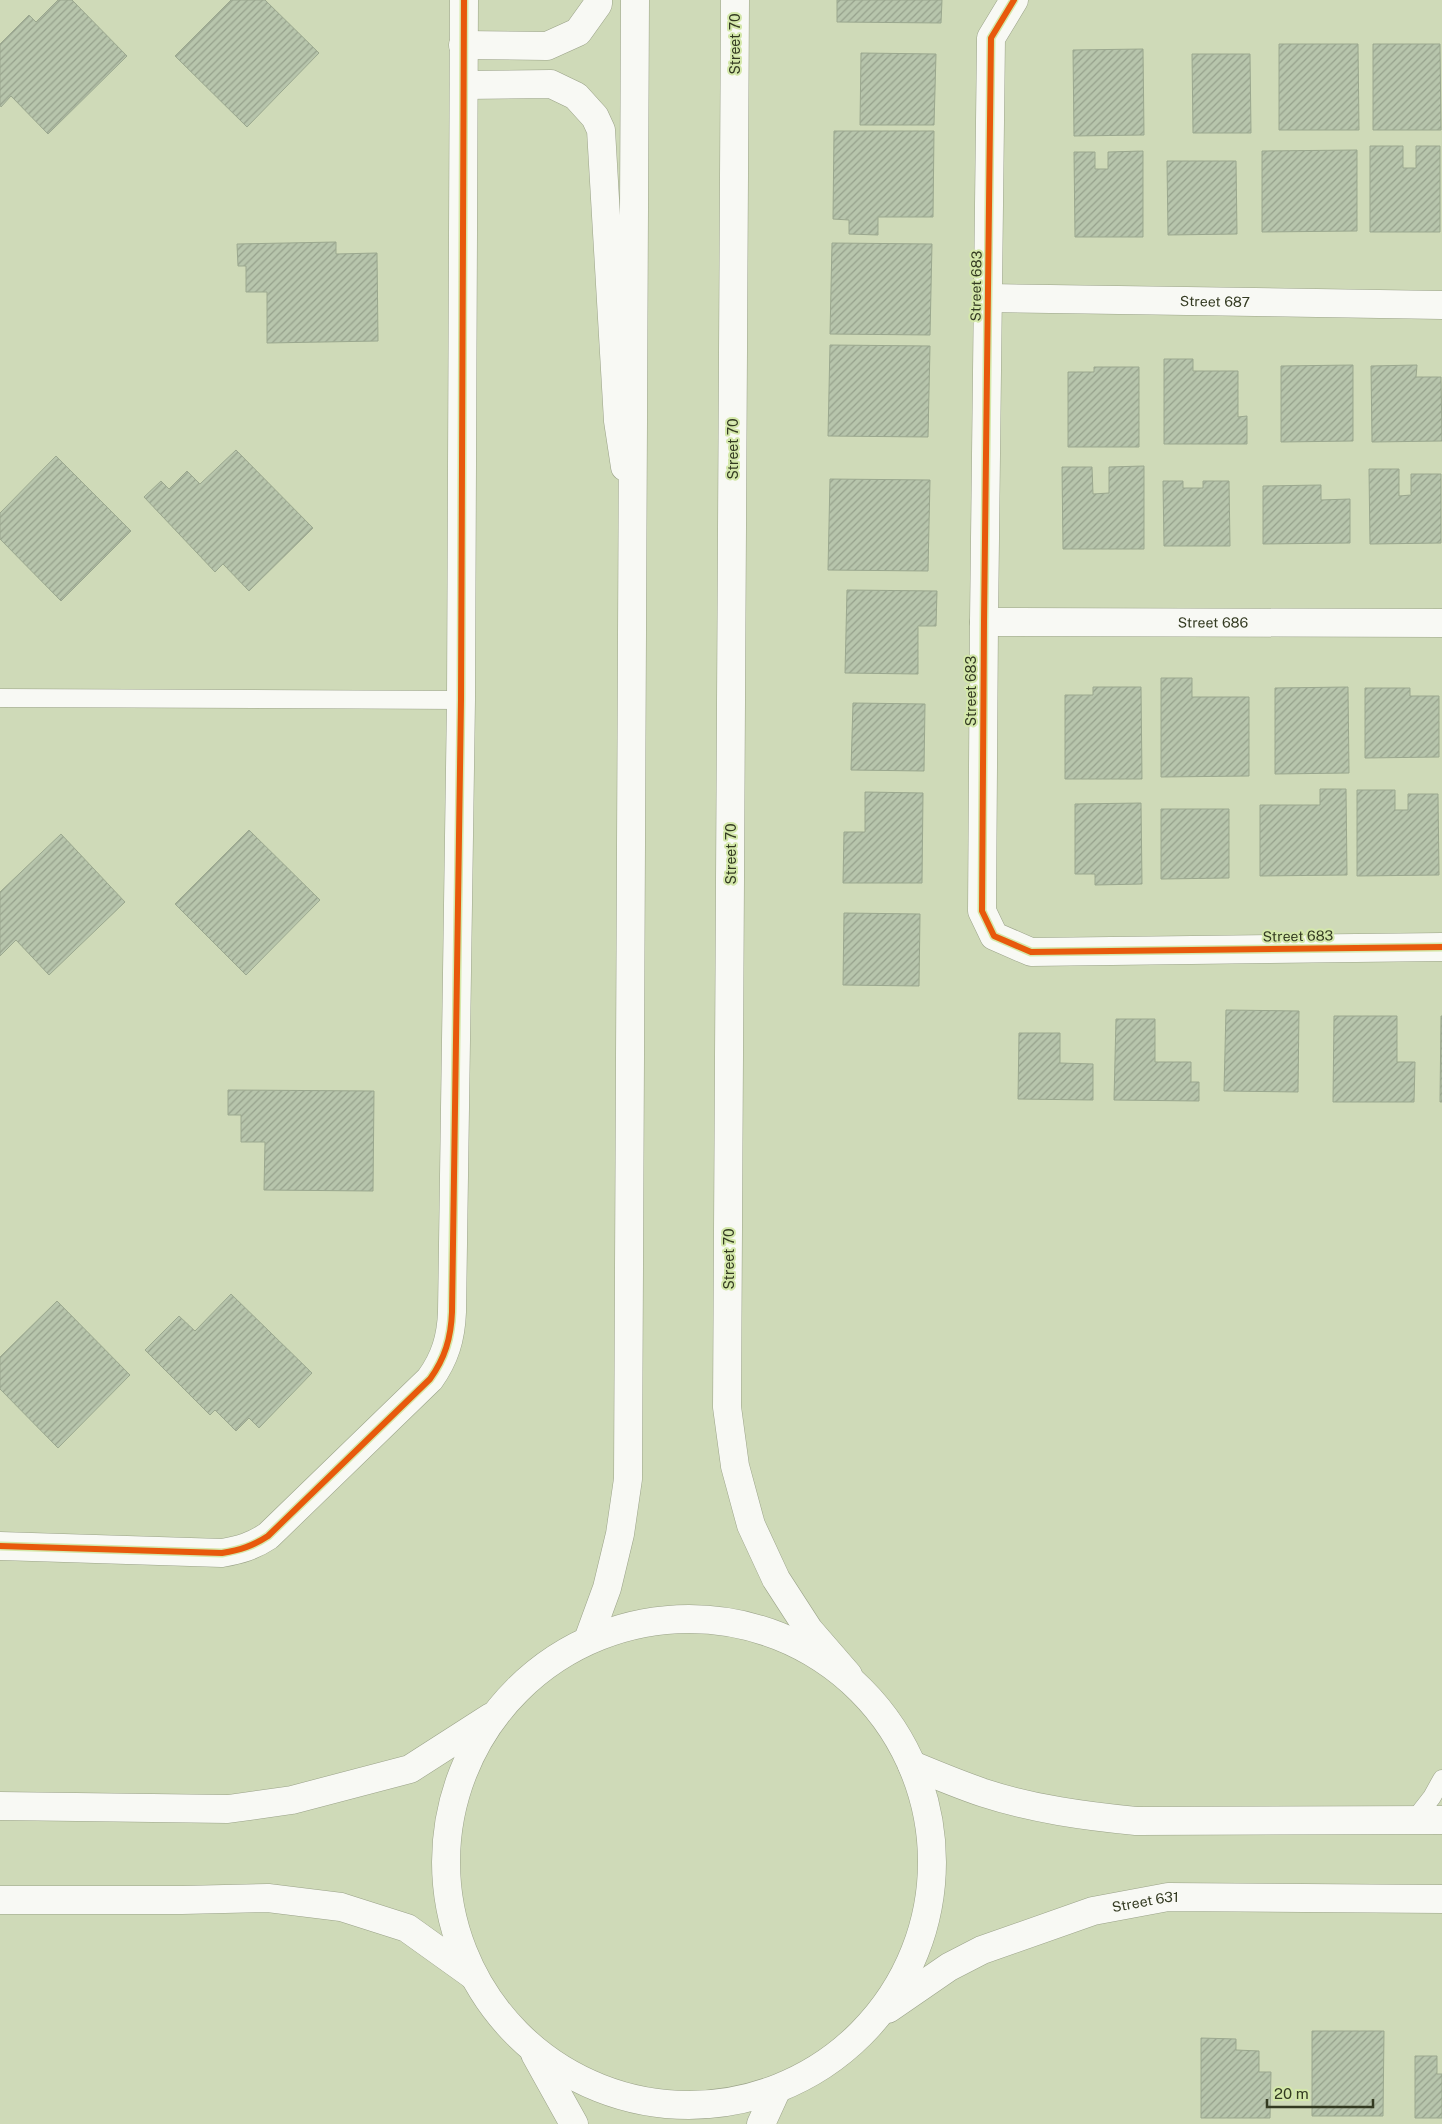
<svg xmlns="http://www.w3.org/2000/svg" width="1442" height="2124" font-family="'Public Sans',sans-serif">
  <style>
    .building { fill: url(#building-hatch); stroke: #9ba88f }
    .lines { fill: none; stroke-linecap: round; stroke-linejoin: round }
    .lane-casing { stroke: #9aa288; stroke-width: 19 }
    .street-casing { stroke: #9aa288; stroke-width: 29 }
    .secondary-casing { stroke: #9aa288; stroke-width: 29 }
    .lane { stroke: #f8f9f4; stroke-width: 18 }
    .street { stroke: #f8f9f4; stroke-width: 28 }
    .secondary { stroke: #f8f9f4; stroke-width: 28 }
    .cycleway-casing { stroke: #d4e8aa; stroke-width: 9 }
    .cycleway { stroke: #e8590c; stroke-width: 6 }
    .labels { text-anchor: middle; stroke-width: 4; stroke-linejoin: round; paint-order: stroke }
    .street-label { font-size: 14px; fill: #343b22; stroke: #d4e8aa }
  </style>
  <defs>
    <pattern id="building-hatch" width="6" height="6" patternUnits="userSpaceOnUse" patternTransform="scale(1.25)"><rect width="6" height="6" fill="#b7c5ac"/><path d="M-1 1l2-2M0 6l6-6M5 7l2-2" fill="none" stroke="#96a18c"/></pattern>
  </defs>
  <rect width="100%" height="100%" fill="#cfdab8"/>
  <g class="building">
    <path d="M 58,0 L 72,0 L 127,56 L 48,134 L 11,96 L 1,107 L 0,105 L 0,44 L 29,15 L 36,22 Z"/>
    <path d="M 231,0 L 265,0 L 319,53 L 247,127 L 175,56 Z"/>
    <path d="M 837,0 L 942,0 L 941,23 L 837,22 Z"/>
    <path d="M 1279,44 L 1358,44 L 1359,130 L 1279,130 Z"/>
    <path d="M 1373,44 L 1440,44 L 1441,130 L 1373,130 Z"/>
    <path d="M 1143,49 L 1144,135 L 1074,136 L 1073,50 Z"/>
    <path d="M 861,53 L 936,54 L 934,125 L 860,125 Z"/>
    <path d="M 1192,54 L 1250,54 L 1251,133 L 1193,133 Z"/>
    <path d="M 834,131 L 934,131 L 933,217 L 878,217 L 878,235 L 849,234 L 849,220 L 833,219 Z"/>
    <path d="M 1370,146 L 1403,146 L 1403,168 L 1416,168 L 1416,146 L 1440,146 L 1440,232 L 1370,232 Z"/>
    <path d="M 1357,150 L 1357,231 L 1262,232 L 1262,151 Z"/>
    <path d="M 1143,151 L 1143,237 L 1075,237 L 1074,152 L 1095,152 L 1095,169 L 1108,169 L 1108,152 Z"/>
    <path d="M 1167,161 L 1236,161 L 1237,234 L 1168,235 Z"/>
    <path d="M 336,242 L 336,254 L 377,253 L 378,341 L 267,343 L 267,292 L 246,292 L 246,266 L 238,266 L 237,244 Z"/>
    <path d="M 832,243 L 932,244 L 930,335 L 830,334 Z"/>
    <path d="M 830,345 L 930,346 L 928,437 L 828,436 Z"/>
    <path d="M 1164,359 L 1193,359 L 1193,371 L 1238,371 L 1238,417 L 1247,416 L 1247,444 L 1164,444 Z"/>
    <path d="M 1353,365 L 1353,441 L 1281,442 L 1281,366 Z"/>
    <path d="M 1417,365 L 1416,377 L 1441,377 L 1442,441 L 1372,442 L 1371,366 Z"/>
    <path d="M 1094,367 L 1139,367 L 1139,447 L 1068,447 L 1068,372 L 1094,372 Z"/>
    <path d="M 236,450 L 313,528 L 249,591 L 223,564 L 215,572 L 144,497 L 161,481 L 169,489 L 187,471 L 200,484 Z"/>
    <path d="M 56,456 L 131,531 L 61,601 L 0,539 L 0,513 Z"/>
    <path d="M 1144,466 L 1144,549 L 1063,549 L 1062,467 L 1092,467 L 1093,494 L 1109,493 L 1109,467 Z"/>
    <path d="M 1369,469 L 1399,469 L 1399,496 L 1411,495 L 1411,474 L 1441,474 L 1441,543 L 1370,544 Z"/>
    <path d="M 830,479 L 930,480 L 928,571 L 828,570 Z"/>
    <path d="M 1163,481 L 1183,481 L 1183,488 L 1203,488 L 1203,481 L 1229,481 L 1230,546 L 1164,546 Z"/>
    <path d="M 1321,485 L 1321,500 L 1350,499 L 1350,543 L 1263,544 L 1263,486 Z"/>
    <path d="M 847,590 L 937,591 L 936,626 L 918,626 L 918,674 L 845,673 Z"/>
    <path d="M 1161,678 L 1192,678 L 1192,697 L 1249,697 L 1249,776 L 1161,777 Z"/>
    <path d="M 1093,687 L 1141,687 L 1142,779 L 1065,779 L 1065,695 L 1093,695 Z"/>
    <path d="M 1348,687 L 1349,773 L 1275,774 L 1275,688 Z"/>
    <path d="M 1365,688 L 1410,688 L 1410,696 L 1439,696 L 1439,757 L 1365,758 Z"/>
    <path d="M 853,703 L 925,704 L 924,771 L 851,770 Z"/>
    <path d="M 1320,789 L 1346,789 L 1347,875 L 1260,876 L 1260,805 L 1320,805 Z"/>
    <path d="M 1357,790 L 1395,790 L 1395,810 L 1408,810 L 1408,794 L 1438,794 L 1439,875 L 1357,876 Z"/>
    <path d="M 865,792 L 923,793 L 922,883 L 843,883 L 844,832 L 865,832 Z"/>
    <path d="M 1141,803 L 1142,884 L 1095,885 L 1095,874 L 1075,874 L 1075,804 Z"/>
    <path d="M 1161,809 L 1229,809 L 1229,878 L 1161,879 Z"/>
    <path d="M 249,830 L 320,900 L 246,975 L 175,904 Z"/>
    <path d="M 61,834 L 125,902 L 49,975 L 16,940 L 0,956 L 0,892 Z"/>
    <path d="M 844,913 L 920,914 L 919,986 L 843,985 Z"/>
    <path d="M 1226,1010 L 1299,1011 L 1298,1092 L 1224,1091 Z"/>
    <path d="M 1334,1016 L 1397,1016 L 1397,1062 L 1415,1062 L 1414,1102 L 1333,1102 Z"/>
    <path d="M 1441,1016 L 1442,1016 L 1442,1102 L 1440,1102 Z"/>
    <path d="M 1116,1019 L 1155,1019 L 1155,1062 L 1191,1062 L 1191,1082 L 1199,1082 L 1199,1101 L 1114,1100 Z"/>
    <path d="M 1019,1033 L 1060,1033 L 1060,1063 L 1093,1064 L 1093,1100 L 1018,1099 Z"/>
    <path d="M 228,1090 L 374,1091 L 373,1191 L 264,1190 L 265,1142 L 241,1142 L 241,1115 L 228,1115 Z"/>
    <path d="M 231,1294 L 312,1373 L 259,1428 L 249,1418 L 236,1431 L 215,1410 L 210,1415 L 145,1350 L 179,1316 L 195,1331 Z"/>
    <path d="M 57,1301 L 130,1375 L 58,1448 L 0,1389 L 0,1357 Z"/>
    <path d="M 1312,2031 L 1384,2031 L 1383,2116 L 1312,2116 Z"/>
    <path d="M 1201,2038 L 1236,2039 L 1236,2050 L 1259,2051 L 1259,2072 L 1271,2072 L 1270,2118 L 1201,2118 Z"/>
    <path d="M 1415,2056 L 1437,2056 L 1437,2074 L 1442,2074 L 1442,2118 L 1415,2118 Z"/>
  </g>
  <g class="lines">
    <defs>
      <g id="lane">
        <path d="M 0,698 L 461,700"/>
        <path d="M 1414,1820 L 1432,1797 L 1442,1779"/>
      </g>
      <g id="street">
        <path d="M 1014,0 L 991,38 L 984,622 L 982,911 L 994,936 L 1031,952 L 1442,947"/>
        <path d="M 463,45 L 547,46 L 578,32 L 598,4 L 598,0"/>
        <path d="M 464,85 L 551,84 L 576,96 L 595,117 L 601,130 L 618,421 L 625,467"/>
        <path id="s1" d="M 989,298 L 1442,305"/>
        <path id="s2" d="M 984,622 L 1442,623"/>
        <path d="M 0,1546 L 222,1553 C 240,1550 253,1546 268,1536 L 430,1379 C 445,1358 451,1338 452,1312 L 461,700 L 464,0"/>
      </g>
      <g id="secondary">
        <path d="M 735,0 L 727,1407 L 735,1466 L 751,1525 L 776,1579 L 809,1630 L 848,1675"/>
        <circle cx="689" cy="1862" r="243"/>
        <path d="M 588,1640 L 607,1588 L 620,1534 L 628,1479 L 635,0"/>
        <path d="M 912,1765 C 936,1775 960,1785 984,1793 C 1033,1809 1085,1816 1136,1821 L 1442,1820"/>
        <path d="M 0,1806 L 228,1809 L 292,1800 L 410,1769 L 491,1717"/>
        <path d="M 0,1900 L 182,1900 L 268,1898 L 341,1907 L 407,1928 L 474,1976"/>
        <path id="s3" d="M 888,2009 L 949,1967 L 982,1950 L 1093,1911 L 1168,1897 L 1442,1899"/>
        <path d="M 535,2054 L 574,2124"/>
        <path d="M 761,2124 L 777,2089"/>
      </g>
    </defs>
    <use href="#lane" class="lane-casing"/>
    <use href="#street" class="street-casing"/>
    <use href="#secondary" class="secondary-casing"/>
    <use href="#lane" class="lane"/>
    <use href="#street" class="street"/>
    <use href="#secondary" class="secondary"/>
    <defs>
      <g id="cycleway">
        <path d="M 1014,0 L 991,38 L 984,622 L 982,911 L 994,936 L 1031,952 L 1442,947"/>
        <path d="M 0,1546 L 222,1553 C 240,1550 253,1546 268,1536 L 430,1379 C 445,1358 451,1338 452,1312 L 461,700 L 464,0"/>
      </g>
    </defs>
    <use href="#cycleway" class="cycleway-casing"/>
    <use href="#cycleway" class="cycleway"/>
  </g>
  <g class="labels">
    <g class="street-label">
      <text transform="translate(735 44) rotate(-90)" y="5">Street 70</text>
      <text transform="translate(976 286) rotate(-89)" y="5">Street 683</text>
      <text dy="5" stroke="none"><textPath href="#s1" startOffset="226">Street 687</textPath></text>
      <text transform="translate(733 449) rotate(-90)" y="5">Street 70</text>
      <text dy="5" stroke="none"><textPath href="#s2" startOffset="229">Street 686</textPath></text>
      <text transform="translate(971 691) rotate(-90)" y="5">Street 683</text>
      <text transform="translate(731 854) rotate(-90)" y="5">Street 70</text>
      <text transform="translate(1298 936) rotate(-1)" y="5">Street 683</text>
      <text transform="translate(729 1259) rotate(-90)" y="5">Street 70</text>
      <text dy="5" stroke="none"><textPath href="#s3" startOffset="282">Street 631</textPath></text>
    </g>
  </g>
  <path d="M1267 2099v8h106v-8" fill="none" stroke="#343b22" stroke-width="2.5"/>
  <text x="1274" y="2099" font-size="15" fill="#343b22" stroke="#d4e8aa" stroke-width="4" paint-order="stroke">20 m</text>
</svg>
